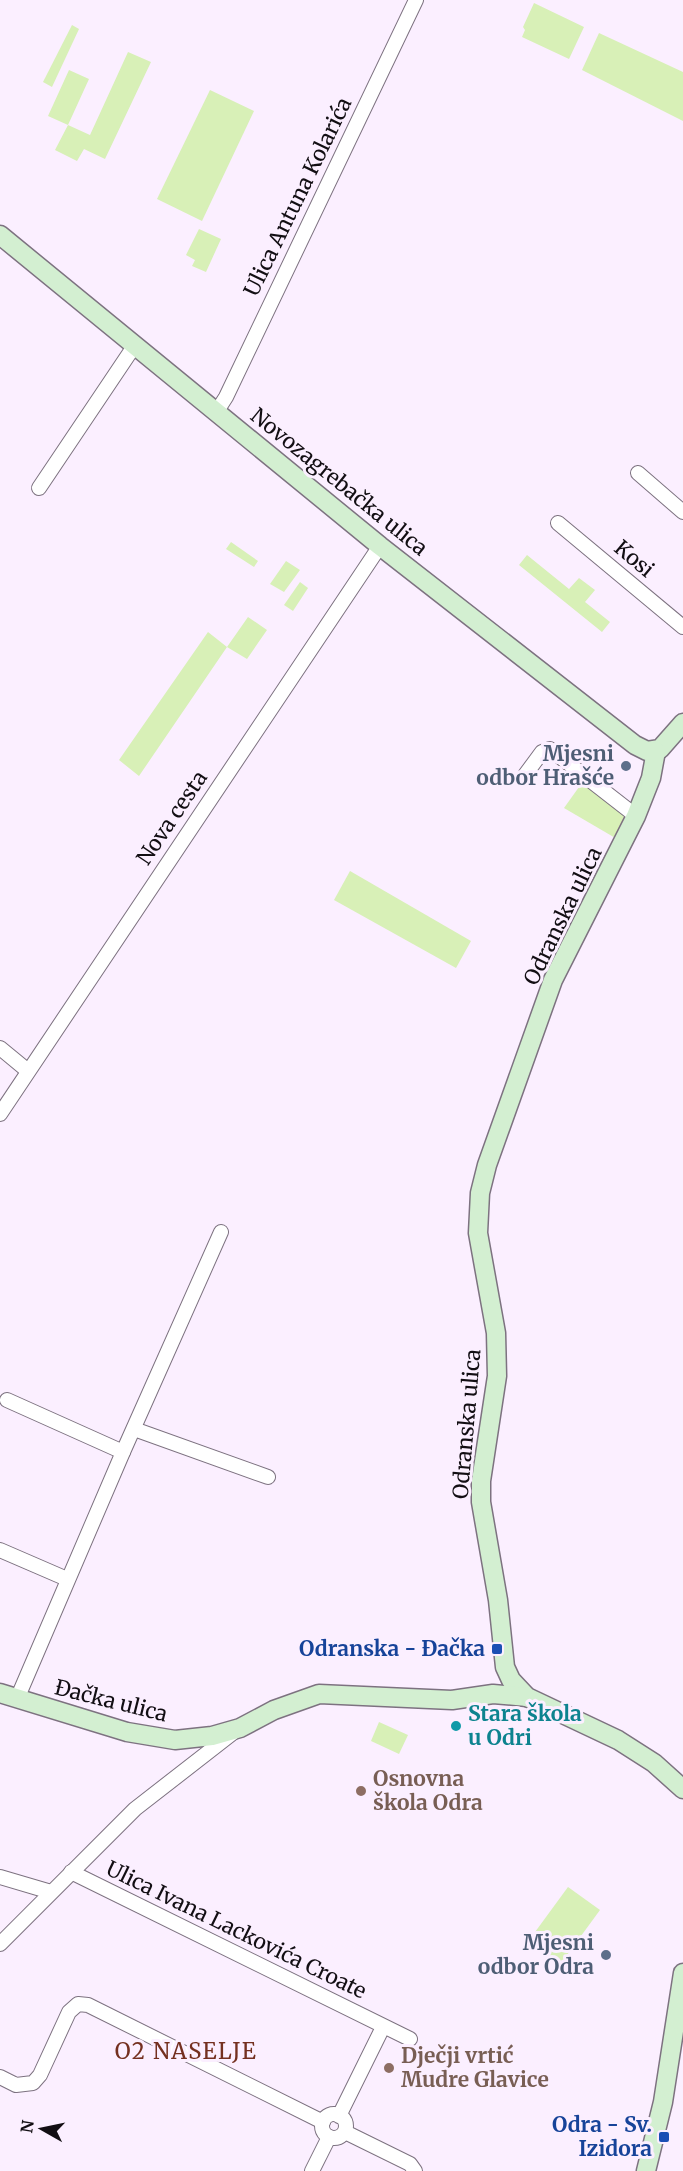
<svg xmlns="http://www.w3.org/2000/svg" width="683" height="2171" font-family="Merriweather,serif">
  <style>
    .green { fill: #d8f0b7 }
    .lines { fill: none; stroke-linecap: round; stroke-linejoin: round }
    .street-casing { stroke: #7d7280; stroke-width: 16 }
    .secondary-casing { stroke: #7d7280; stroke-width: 21 }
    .street { stroke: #fff; stroke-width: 14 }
    .secondary { stroke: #d3efd1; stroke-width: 18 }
    .service-dot { fill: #5c6f8a; stroke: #fbefff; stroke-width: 2 }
    .transit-dot { fill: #1a4fb4; stroke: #fbefff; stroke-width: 2 }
    .culture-dot { fill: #0f9aa8; stroke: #fbefff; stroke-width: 2 }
    .education-dot { fill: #8d6e63; stroke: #fbefff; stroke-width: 2 }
    .labels { text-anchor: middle; stroke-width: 6; stroke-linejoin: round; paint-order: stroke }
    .street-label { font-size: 21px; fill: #120e13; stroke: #fbefff }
    .service-label { font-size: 21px; font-weight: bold; fill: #4e5e75; stroke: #fbefff; text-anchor: end }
    .transit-label { font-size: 21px; font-weight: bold; fill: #164399; stroke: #fbefff; text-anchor: end }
    .culture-label { font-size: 21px; font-weight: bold; fill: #0d838f; stroke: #fbefff; text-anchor: start }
    .education-label { font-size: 21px; font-weight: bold; fill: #785e54; stroke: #fbefff; text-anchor: start }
    .neighbourhood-label { font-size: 22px; letter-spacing: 1.5px; fill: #743020; stroke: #fbefff }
  </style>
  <rect width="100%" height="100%" fill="#fbefff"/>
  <g class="green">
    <path d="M 534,3 L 584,27 L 569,59 L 522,37 L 525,30 L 523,27 Z"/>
    <path d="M 72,25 L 79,29 L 52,87 L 43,82 Z"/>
    <path d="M 599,33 L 683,72 L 683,121 L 582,70 Z"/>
    <path d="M 128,52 L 151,62 L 105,159 L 84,149 L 77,161 L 55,150 L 68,125 L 48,116 L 69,70 L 89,79 L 68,125 L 90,135 Z"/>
    <path d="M 210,90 L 254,111 L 202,221 L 157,199 Z"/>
    <path d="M 199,229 L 221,239 L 206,272 L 192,266 L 195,260 L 186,255 Z"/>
    <path d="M 231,542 L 258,561 L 254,567 L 226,549 Z"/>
    <path d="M 527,555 L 569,589 L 579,578 L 595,590 L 585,602 L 610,622 L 602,632 L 519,565 Z"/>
    <path d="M 286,561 L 300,570 L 284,592 L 270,584 Z"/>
    <path d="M 300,582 L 308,588 L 293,611 L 284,605 Z"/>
    <path d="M 248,617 L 267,630 L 247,659 L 227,647 L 139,776 L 119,760 L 208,632 L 227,647 Z"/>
    <path d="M 584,780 L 626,815 L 617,839 L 564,808 Z"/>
    <path d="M 350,871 L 471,941 L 456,968 L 334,900 Z"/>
    <path d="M 379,1722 L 408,1735 L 399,1754 L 371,1741 Z"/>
    <path d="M 568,1887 L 600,1910 L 559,1966 L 527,1943 Z"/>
  </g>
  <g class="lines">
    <defs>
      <g id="street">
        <path d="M 217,411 L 226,397 L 416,0"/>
        <path d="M 638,473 L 683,512"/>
        <path d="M 39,488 L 135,345"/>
        <path d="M 558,523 L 683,627"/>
        <path d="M 525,775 L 542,752 L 550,749 L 636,816"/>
        <path d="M 0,1048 L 28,1071"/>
        <path d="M 0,1114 L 380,546"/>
        <path d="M 7,1400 L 123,1452"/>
        <path d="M 134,1429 L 268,1477"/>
        <path d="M 0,1550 L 67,1579"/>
        <path d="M 17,1699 L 123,1452 L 221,1232"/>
        <path d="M 71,1872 L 410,2039"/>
        <path d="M 0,1877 L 51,1892"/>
        <path d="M 0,1944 L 135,1809 L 234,1732"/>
        <path d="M 0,2077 L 16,2085 L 33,2083 L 40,2075 L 69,2012 L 78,2004 L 88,2005 L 323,2122"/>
        <circle cx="334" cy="2126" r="12"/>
        <path d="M 339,2116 L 383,2027"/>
        <path d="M 345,2132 L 410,2164 L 415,2171"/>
        <path d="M 312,2171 L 329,2137"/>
      </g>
      <g id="secondary">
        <path d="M 0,235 L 380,546 L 635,745 L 647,751 L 660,749 L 683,723"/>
        <path d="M 656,751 L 651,778 L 636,816 L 553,980 L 487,1165 L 480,1193 L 478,1233 L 496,1333 L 497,1376 L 481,1481 L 481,1502 L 498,1600 L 505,1667 L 511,1680 L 527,1697 L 618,1740 L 654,1763 L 683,1789"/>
        <path d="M 0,1693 L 127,1732 L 175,1740 L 212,1736 L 240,1728 L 274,1710 L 319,1694 L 452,1700 L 493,1694 L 527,1697"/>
        <path d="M 646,2171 L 663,2102 L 683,1973"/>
      </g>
    </defs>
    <use href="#street" class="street-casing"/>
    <use href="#secondary" class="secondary-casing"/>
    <use href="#street" class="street"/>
    <use href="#secondary" class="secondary"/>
  </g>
  <g class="service-dot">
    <circle cx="626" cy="766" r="6"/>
    <circle cx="606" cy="1955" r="6"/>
  </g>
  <g class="transit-dot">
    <rect x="491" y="1643" width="12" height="12" rx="3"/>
    <rect x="658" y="2131" width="12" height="12" rx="3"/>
  </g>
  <circle class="culture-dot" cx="456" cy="1726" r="6"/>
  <g class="education-dot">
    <circle cx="361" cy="1791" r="6"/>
    <circle cx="389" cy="2068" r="6"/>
  </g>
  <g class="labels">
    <g class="street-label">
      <text transform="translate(298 197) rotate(-64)" y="7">Ulica Antuna Kolarića</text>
      <text transform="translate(339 482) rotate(39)" y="7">Novozagrebačka ulica</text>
      <text transform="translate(634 559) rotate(40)" y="7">Kosi</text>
      <text transform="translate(172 818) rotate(-56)" y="7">Nova cesta</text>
      <text transform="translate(563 916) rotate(-64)" y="7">Odranska ulica</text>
      <text transform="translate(467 1424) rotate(-85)" y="7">Odranska ulica</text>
      <text transform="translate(111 1701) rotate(14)" y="7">Đačka ulica</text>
      <text transform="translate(236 1930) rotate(26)" y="7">Ulica Ivana Lackovića Croate</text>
    </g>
    <g class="service-label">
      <text x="614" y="761">Mjesni<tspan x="614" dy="24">odbor Hrašće</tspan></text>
      <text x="594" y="1950">Mjesni<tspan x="594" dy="24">odbor Odra</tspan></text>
    </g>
    <g class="transit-label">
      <text x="485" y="1656">Odranska - Đačka</text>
      <text x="652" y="2132">Odra - Sv.<tspan x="652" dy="24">Izidora</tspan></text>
    </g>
    <g class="culture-label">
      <text x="468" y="1721">Stara škola<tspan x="468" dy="24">u Odri</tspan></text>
    </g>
    <g class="education-label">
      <text x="373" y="1786">Osnovna<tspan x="373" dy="24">škola Odra</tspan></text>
      <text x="401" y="2063">Dječji vrtić<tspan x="401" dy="24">Mudre Glavice</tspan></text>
    </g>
    <g class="neighbourhood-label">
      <text x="186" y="2059">O2 NASELJE</text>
    </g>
  </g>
  <g transform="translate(42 2129) rotate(279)" stroke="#fbefff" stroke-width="4.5" paint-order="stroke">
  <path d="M0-4.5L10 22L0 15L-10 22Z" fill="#120e13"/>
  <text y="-9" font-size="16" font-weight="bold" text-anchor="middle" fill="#120e13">N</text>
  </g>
</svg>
